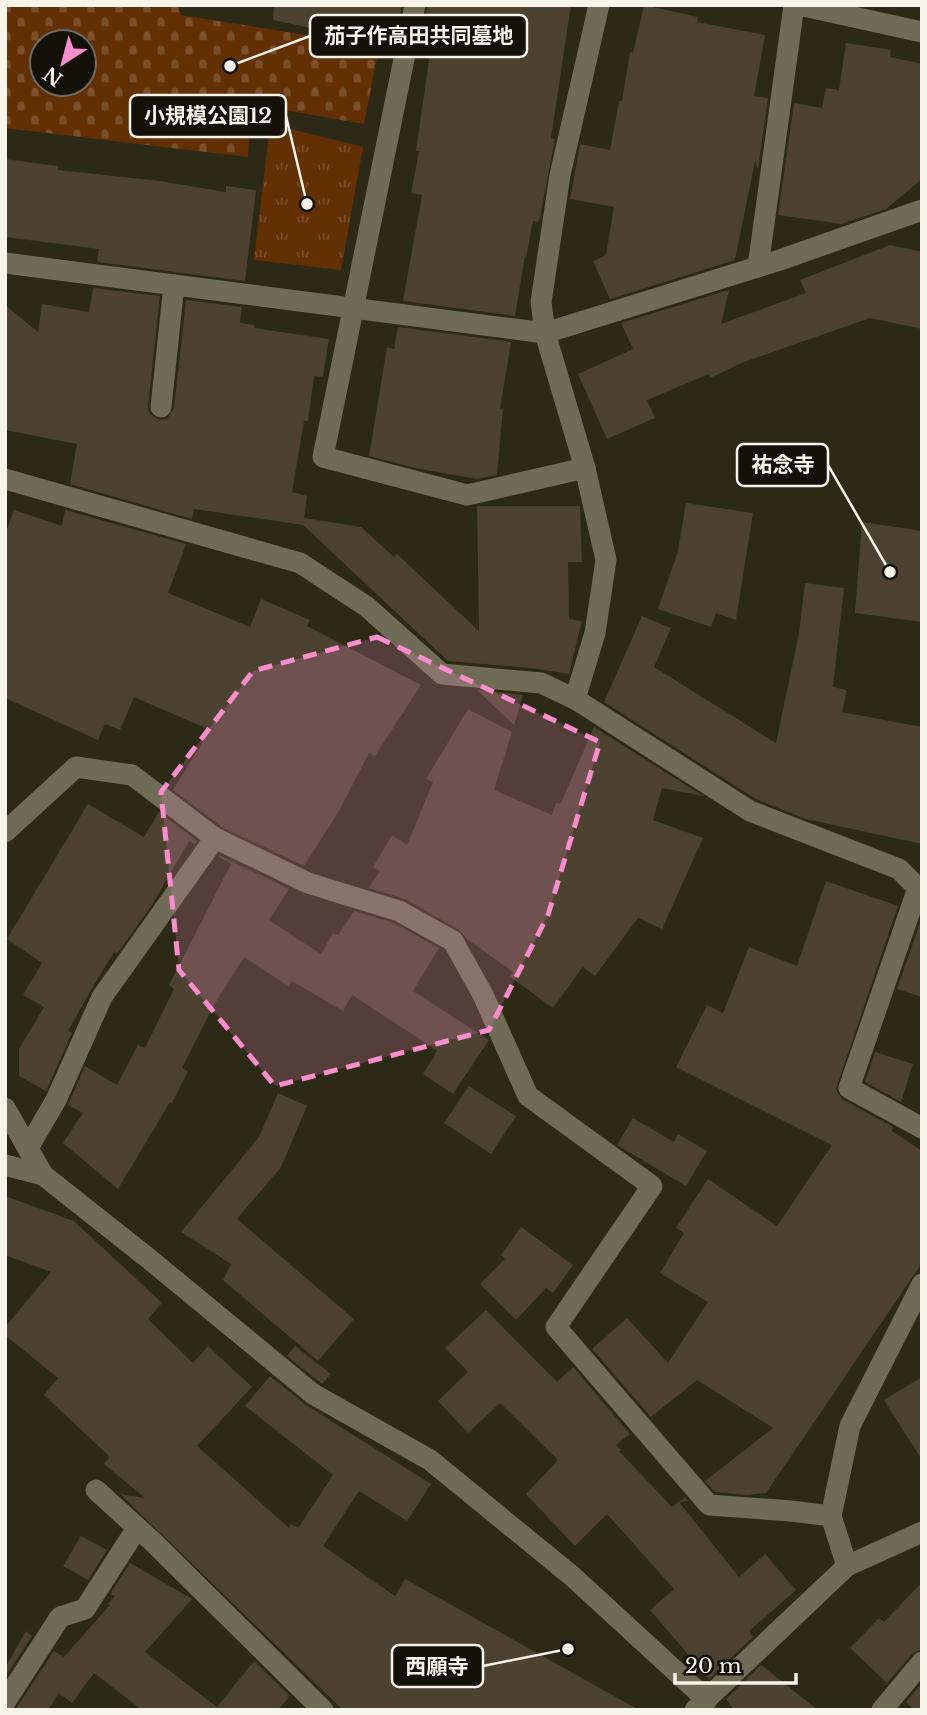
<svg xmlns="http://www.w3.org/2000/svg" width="927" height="1715" font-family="'Libre Baskerville','Noto Sans JP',serif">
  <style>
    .grass { fill: url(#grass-tufts) }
    .cemetery { fill: url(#cemetery-stones); fill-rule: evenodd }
    .building { fill: #4d4131 }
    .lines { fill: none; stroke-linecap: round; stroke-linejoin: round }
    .minor { stroke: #6f6b57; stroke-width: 21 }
    .marked { fill: #f98fca; fill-opacity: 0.2; stroke: #f98fca; stroke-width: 5; stroke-dasharray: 14 9; stroke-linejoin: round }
    .leader { fill: none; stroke: #f7f5ea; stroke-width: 2.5 }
    .callout-dot { fill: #f7f5ea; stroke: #131109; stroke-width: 2.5 }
    .callout { fill: #131109; stroke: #f7f5ea; stroke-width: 2.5 }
    .callout-label { font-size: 21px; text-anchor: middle; font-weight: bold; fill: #f7f5ea }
  </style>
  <defs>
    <pattern id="grass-tufts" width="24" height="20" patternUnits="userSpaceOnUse" patternTransform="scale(1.75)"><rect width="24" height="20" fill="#633004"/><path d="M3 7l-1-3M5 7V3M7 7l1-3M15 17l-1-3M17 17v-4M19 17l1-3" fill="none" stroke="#7a4f29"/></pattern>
    <pattern id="cemetery-stones" width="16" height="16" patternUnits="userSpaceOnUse" patternTransform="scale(1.75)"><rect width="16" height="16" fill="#633004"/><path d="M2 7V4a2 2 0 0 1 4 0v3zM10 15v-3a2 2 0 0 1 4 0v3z" fill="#7a4f29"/></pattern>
  </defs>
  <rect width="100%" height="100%" fill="#2c2917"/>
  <path class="grass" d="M 270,124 L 363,147 L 341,270 L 254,260 Z"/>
  <path class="cemetery" d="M 5,5 L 178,5 L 181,15 L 379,47 L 364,124 L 251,104 L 248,157 L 5,128 ZM 42,42 L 84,42 L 84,84 L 42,84 Z"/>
  <g class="building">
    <path d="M 274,5 L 402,5 L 393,45 L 273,20 Z"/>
    <path d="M 428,5 L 571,5 L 551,138 L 555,139 L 539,222 L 533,221 L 526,258 L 525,255 L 515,316 L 403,301 L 422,195 L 411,193 L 419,151 L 416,151 L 430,53 L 419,50 Z"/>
    <path d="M 644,5 L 698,17 L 697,22 L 765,35 L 754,96 L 768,98 L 758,169 L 755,161 L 735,260 L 610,299 L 593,261 L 606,255 L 614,207 L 570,199 L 580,144 L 610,150 L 619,101 L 622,101 L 630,52 L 633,53 Z"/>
    <path d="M 846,43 L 891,50 L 890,57 L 922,64 L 922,179 L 886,209 L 841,224 L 778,215 L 794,103 L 822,108 L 826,88 L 839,90 Z"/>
    <path d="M 5,159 L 58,166 L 58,170 L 160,181 L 226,192 L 226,186 L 256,190 L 245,281 L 97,262 L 99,249 L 5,237 Z"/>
    <path d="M 890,245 L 922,252 L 922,329 L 870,318 L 744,362 L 710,378 L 709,374 L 647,400 L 655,418 L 607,439 L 578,374 L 633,349 L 621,323 L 729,290 L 721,324 L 806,293 L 800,280 Z"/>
    <path d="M 93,288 L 160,296 L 148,406 L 149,413 L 159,420 L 167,419 L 174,408 L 186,300 L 242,307 L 240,323 L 254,325 L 254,328 L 329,339 L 323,377 L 314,376 L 308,421 L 304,421 L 292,492 L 307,496 L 304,518 L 361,527 L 394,557 L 397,554 L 479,631 L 477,506 L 580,506 L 582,562 L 568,562 L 569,619 L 582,621 L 569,674 L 531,668 L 448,661 L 303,525 L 194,509 L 192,519 L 70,484 L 77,444 L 5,430 L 5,305 L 38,332 L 42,304 L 89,312 Z"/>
    <path d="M 398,327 L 511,342 L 500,409 L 503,408 L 497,475 L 477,479 L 420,469 L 369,456 L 387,347 L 394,349 Z"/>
    <path d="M 686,503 L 753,513 L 736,620 L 716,613 L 711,627 L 658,609 L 678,551 Z"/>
    <path d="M 14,510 L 62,526 L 65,510 L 186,544 L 168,593 L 250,627 L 261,599 L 310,620 L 307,626 L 421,685 L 375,756 L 369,753 L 339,811 L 304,866 L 222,827 L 173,790 L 210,730 L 134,697 L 120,730 L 105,724 L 98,740 L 5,698 L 5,535 Z"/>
    <path d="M 862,522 L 922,531 L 922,622 L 855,613 Z"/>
    <path d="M 805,583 L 844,588 L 833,687 L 847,690 L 842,712 L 922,727 L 922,844 L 806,819 L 756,799 L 604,702 L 642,616 L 671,628 L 654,667 L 776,743 L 799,633 Z"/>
    <path d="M 477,690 L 523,695 L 514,725 Z"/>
    <path d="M 468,709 L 512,732 L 494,790 L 552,815 L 556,803 L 560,804 L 565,794 L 594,727 L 703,796 L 662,788 L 653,820 L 703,838 L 662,929 L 638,918 L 595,976 L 583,967 L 553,1008 L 509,976 L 513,972 L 467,939 L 459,930 L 405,899 L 369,888 L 380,871 L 373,867 L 392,835 L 407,845 L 433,782 L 426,779 Z"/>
    <path d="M 88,804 L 144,837 L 159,812 L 197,841 L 195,844 L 189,841 L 152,905 L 117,954 L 114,952 L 91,990 L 68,1031 L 72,1033 L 46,1091 L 19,1076 L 19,1049 L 44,1007 L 23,995 L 42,963 L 7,939 Z"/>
    <path d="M 219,855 L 289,889 L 269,920 L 321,954 L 333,933 L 338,935 L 354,911 L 394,923 L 439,948 L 413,991 L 489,1040 L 453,1094 L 423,1074 L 437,1051 L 421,1040 L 352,995 L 343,1011 L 292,981 L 288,986 L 244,957 L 214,1005 L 182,1068 L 188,1071 L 172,1103 L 170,1102 L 118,1189 L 63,1143 L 83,1113 L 68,1105 L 85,1066 L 117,1085 L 138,1045 L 145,1048 L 174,989 L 169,985 L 231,864 L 218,856 Z"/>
    <path d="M 826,881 L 898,906 L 836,1089 L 842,1099 L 893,1127 L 892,1131 L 922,1151 L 922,1263 L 766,1493 L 747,1495 L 715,1492 L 705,1481 L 773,1428 L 697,1380 L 651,1417 L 592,1349 L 627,1318 L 668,1363 L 708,1302 L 660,1273 L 684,1233 L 676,1228 L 708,1179 L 777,1226 L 832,1145 L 676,1067 L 707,1005 L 723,1013 L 749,947 L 797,966 Z"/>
    <path d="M 922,917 L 922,997 L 897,989 Z"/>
    <path d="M 875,1052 L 913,1064 L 901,1102 L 865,1082 Z"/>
    <path d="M 469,1086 L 516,1116 L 491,1154 L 444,1123 Z"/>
    <path d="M 278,1093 L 307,1106 L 281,1167 L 237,1219 L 354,1319 L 318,1361 L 223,1280 L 231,1264 L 181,1232 L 259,1137 Z"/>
    <path d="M 633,1118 L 674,1142 L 678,1134 L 707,1151 L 686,1186 L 617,1145 Z"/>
    <path d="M 5,1196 L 74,1221 L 162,1303 L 148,1319 L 193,1363 L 208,1346 L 252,1387 L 197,1446 L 289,1528 L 291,1524 L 298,1528 L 333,1475 L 245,1406 L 270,1376 L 306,1405 L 431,1484 L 407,1521 L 359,1491 L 323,1546 L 395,1596 L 405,1579 L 639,1710 L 343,1710 L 120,1494 L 145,1498 L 104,1464 L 110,1457 L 44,1395 L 58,1378 L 5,1335 L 5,1327 L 51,1272 L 5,1255 Z"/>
    <path d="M 521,1227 L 573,1265 L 553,1293 L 546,1288 L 516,1320 L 480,1284 L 505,1259 L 501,1255 Z"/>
    <path d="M 486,1310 L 557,1382 L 573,1367 L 630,1434 L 616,1445 L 621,1450 L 619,1451 L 672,1507 L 685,1497 L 688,1501 L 679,1502 L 739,1577 L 765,1554 L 796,1590 L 749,1631 L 753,1637 L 709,1679 L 650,1610 L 674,1589 L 607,1514 L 575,1546 L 526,1494 L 558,1460 L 500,1403 L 468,1433 L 438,1401 L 468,1372 L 445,1348 Z"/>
    <path d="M 295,1346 L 331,1374 L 322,1384 L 287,1356 Z"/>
    <path d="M 922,1377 L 922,1460 L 884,1400 Z"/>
    <path d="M 81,1536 L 107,1550 L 88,1580 L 63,1566 Z"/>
    <path d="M 130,1563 L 192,1599 L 145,1652 L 217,1707 L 254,1661 L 290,1696 L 278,1710 L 142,1710 L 94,1673 L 72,1703 L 59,1693 L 48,1710 L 15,1710 L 54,1651 L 64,1657 L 110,1605 L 108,1604 L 115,1596 L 110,1594 Z"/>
    <path d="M 922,1582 L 922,1649 L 912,1654 L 887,1683 L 850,1648 L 879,1618 L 884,1622 Z"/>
    <path d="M 26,1631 L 32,1636 L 5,1677 L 5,1668 Z"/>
    <path d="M 761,1665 L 818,1710 L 734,1710 L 726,1699 Z"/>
    <path d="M 922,1683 L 922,1710 L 914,1710 L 906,1702 Z"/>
  </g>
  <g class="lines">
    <g class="minor">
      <path d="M 415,5 L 323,457 L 467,495 L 585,468"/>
      <path d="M 799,5 L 922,32"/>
      <path d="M 5,263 L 545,333 L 541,302 L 560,175 L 599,5"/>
      <path d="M 758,267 L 794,5"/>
      <path d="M 161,407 L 174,285"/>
      <path d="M 5,479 L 300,563 L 366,606 L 442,674 L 541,683 L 575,699 L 750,811 L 899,869 L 918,888 L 849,1088 L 922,1128"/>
      <path d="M 575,699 L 595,633 L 606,560 L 585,468 L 545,333 L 780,260 L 922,210"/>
      <path d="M 5,832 L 76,767 L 132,775 L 215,838 L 308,883 L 399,911 L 453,941 L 483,995 L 528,1096 L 652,1186 L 556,1327 L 709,1505 L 791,1511 L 831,1516"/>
      <path d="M 5,1108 L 43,1175 L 148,1258 L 313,1394 L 430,1460 L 572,1576 L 707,1700"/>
      <path d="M 28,1148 L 56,1100 L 102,997 L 215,838"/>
      <path d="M 5,1165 L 43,1175"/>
      <path d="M 96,1490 L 152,1541 L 323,1710"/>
      <path d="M 847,1566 L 922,1532"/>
      <path d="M 5,1702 L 60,1617 L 85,1609 L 137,1528"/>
      <path d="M 695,1710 L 847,1566 L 831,1516 L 850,1426 L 922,1284"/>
      <path d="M 882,1710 L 922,1662"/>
    </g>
  </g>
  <path class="marked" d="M 377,637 L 600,742 L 548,915 L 489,1030 L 275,1086 L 179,970 L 161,792 L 253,671 Z"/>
  <path class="leader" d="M230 66L310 36M307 204L286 116M890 572L828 465M568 1649L483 1666"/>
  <g class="callout-dot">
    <circle cx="230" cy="66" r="7"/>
    <circle cx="307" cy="204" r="7"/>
    <circle cx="890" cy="572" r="7"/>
    <circle cx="568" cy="1649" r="7"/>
  </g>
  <g class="callout">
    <rect x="310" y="15" width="217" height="42" rx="7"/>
    <rect x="130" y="95" width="156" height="42" rx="7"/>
    <rect x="737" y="444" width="91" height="42" rx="7"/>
    <rect x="392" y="1645" width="91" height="42" rx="7"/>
  </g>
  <g class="callout-label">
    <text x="419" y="43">茄子作高田共同墓地</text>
    <text x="208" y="123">小規模公園12</text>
    <text x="783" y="472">祐念寺</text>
    <text x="437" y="1674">西願寺</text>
  </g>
  <rect width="927" height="1715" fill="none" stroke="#f7f5ea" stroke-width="14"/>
  <g transform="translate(63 63) rotate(216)"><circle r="33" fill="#131109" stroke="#6e6c63" stroke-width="2"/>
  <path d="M0-5L12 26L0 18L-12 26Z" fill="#f98fca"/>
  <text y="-10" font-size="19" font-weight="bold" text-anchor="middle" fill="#f7f5ea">N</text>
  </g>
  <path d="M675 1673v10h121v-10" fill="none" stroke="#f7f5ea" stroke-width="3.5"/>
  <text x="685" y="1673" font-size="21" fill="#f7f5ea" stroke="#131109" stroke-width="5" paint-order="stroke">20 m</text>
</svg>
